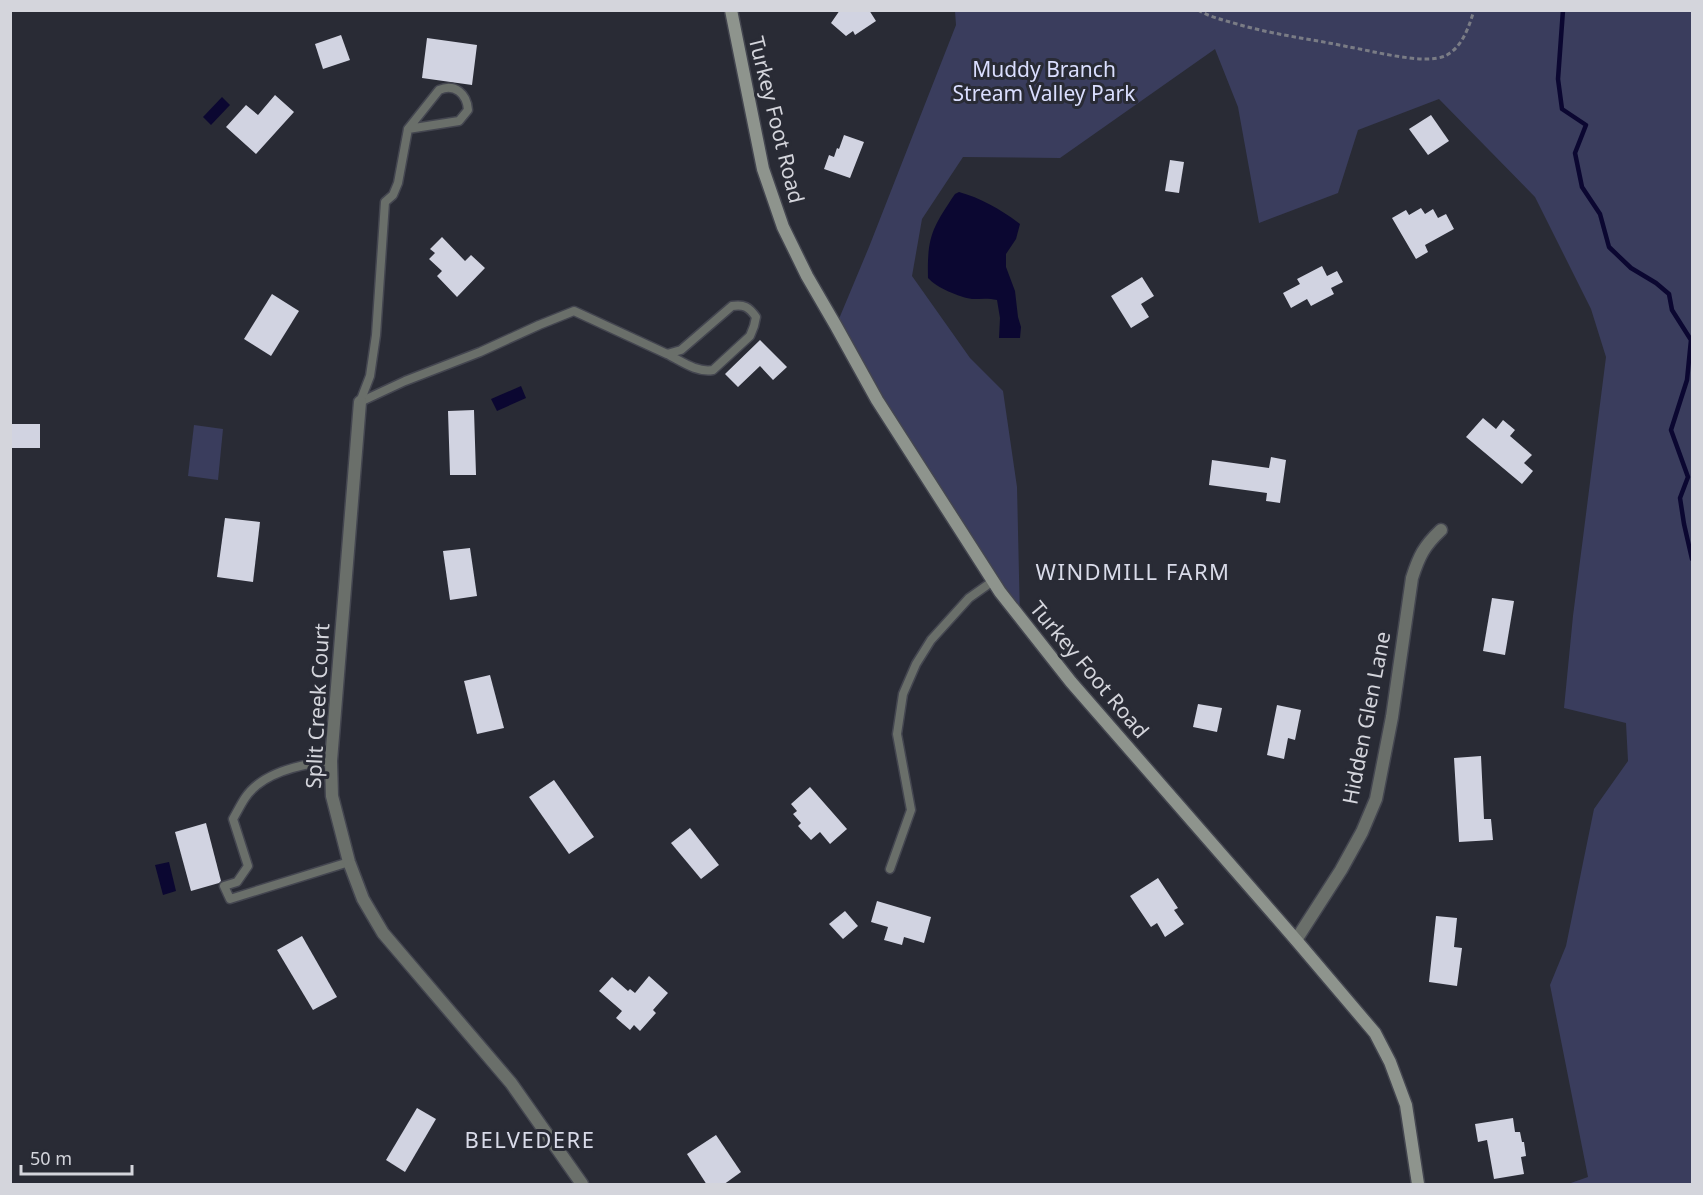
<svg xmlns="http://www.w3.org/2000/svg" width="1703" height="1195" font-family="'Noto Sans',sans-serif">
  <style>
    .green { fill: #3a3d5d }
    .water { fill: #0b0731 }
    .lines { fill: none; stroke-linecap: round; stroke-linejoin: round }
    .stream { stroke: #0b0731; stroke-width: 4.5 }
    .building { fill: #d1d3e1 }
    .lane-casing { stroke: #444650; stroke-width: 11 }
    .street-casing { stroke: #444650; stroke-width: 15 }
    .secondary-casing { stroke: #444650; stroke-width: 15 }
    .path { stroke: #7a7c85; stroke-width: 3; stroke-dasharray: 4.5 3; stroke-linecap: butt }
    .lane { stroke: #6a6f6a; stroke-width: 8 }
    .street { stroke: #6a6f6a; stroke-width: 12 }
    .secondary { stroke: #8e948d; stroke-width: 12 }
    .labels { text-anchor: middle; stroke-width: 6; stroke-linejoin: round; paint-order: stroke }
    .park-label { font-size: 21px; fill: #dadefe; stroke: #292b35 }
    .street-label { font-size: 21px; fill: #d4d5dc; stroke: #292b35 }
    .neighbourhood-label { font-size: 22px; letter-spacing: 1.5px; fill: #d9dbe9; stroke: #292b35 }
  </style>
  <rect width="100%" height="100%" fill="#292b35"/>
  <g class="green">
    <path d="M 955,11 L 1692,11 L 1692,1184 L 1568,1184 L 1588,1177 L 1550,985 L 1566,946 L 1594,809 L 1628,761 L 1626,723 L 1564,708 L 1573,616 L 1606,357 L 1591,309 L 1535,197 L 1439,99 L 1358,130 L 1338,193 L 1259,223 L 1238,107 L 1215,49 L 1060,158 L 963,157 L 922,219 L 912,276 L 970,358 L 1003,391 L 1017,487 L 1020,619 L 836,326 L 869,247 L 956,25 Z"/>
    <path d="M 194,425 L 223,429 L 218,480 L 188,476 Z"/>
  </g>
  <g class="water">
    <path d="M 222,97 L 230,105 L 211,125 L 203,117 Z"/>
    <path d="M 959,192 C 981,198 1002,210 1020,224 L 1016,239 L 1006,254 L 1006,267 L 1015,291 L 1018,317 L 1021,327 L 1020,338 L 999,338 L 1000,318 L 997,300 C 989,298 981,299 972,299 C 959,297 937,288 928,278 C 927,237 932,228 955,194 Z"/>
    <path d="M 521,386 L 526,398 L 497,411 L 491,399 Z"/>
    <path d="M 169,862 L 176,891 L 163,895 L 155,865 Z"/>
  </g>
  <g class="lines">
    <path class="stream" d="M 1563,10 L 1558,79 L 1562,109 L 1586,125 L 1575,153 L 1582,187 L 1600,214 L 1609,247 L 1631,268 L 1656,283 L 1669,294 L 1672,310 L 1691,340 L 1687,380 L 1671,430 L 1688,477 L 1680,498 L 1684,524 L 1692,559"/>
  </g>
  <g class="building">
    <path d="M 840,10 L 869,10 L 876,21 L 855,35 L 853,31 L 846,36 L 831,23 Z"/>
    <path d="M 341,35 L 350,60 L 323,69 L 315,44 Z"/>
    <path d="M 427,38 L 477,45 L 472,85 L 422,78 Z"/>
    <path d="M 275,95 L 294,112 L 256,154 L 226,127 L 246,105 L 258,115 Z"/>
    <path d="M 1431,115 L 1449,141 L 1428,155 L 1409,129 Z"/>
    <path d="M 844,135 L 864,142 L 850,178 L 824,169 L 829,155 L 834,157 L 837,148 L 839,149 Z"/>
    <path d="M 1170,160 L 1184,162 L 1179,193 L 1165,191 Z"/>
    <path d="M 1421,208 L 1425,214 L 1433,209 L 1438,218 L 1446,214 L 1454,229 L 1425,245 L 1428,252 L 1416,259 L 1392,218 L 1406,210 L 1409,215 Z"/>
    <path d="M 442,237 L 465,261 L 471,255 L 485,268 L 457,297 L 437,276 L 442,271 L 429,259 L 435,253 L 430,249 Z"/>
    <path d="M 1322,266 L 1327,276 L 1337,271 L 1343,282 L 1331,288 L 1334,294 L 1311,306 L 1307,299 L 1291,308 L 1283,293 L 1300,284 L 1297,279 Z"/>
    <path d="M 1142,277 L 1154,296 L 1141,304 L 1149,317 L 1131,328 L 1111,296 Z"/>
    <path d="M 272,294 L 299,311 L 271,356 L 244,339 Z"/>
    <path d="M 760,340 L 787,367 L 773,380 L 760,366 L 738,387 L 725,374 Z"/>
    <path d="M 474,410 L 476,475 L 450,475 L 448,411 Z"/>
    <path d="M 1483,418 L 1496,429 L 1503,420 L 1515,430 L 1510,436 L 1532,455 L 1524,463 L 1533,471 L 1522,484 L 1466,437 Z"/>
    <rect x="10" y="424" width="30" height="24"/>
    <path d="M 1271,457 L 1286,460 L 1280,503 L 1266,501 L 1267,493 L 1209,485 L 1212,460 L 1269,468 Z"/>
    <path d="M 225,518 L 260,522 L 253,582 L 217,577 Z"/>
    <path d="M 470,548 L 477,596 L 450,600 L 443,551 Z"/>
    <path d="M 1492,598 L 1514,601 L 1505,655 L 1483,651 Z"/>
    <path d="M 490,675 L 504,728 L 477,734 L 464,681 Z"/>
    <path d="M 1198,704 L 1222,708 L 1217,732 L 1193,727 Z"/>
    <path d="M 1277,705 L 1301,710 L 1295,740 L 1288,738 L 1284,759 L 1267,755 Z"/>
    <path d="M 1481,756 L 1484,819 L 1491,819 L 1493,840 L 1459,842 L 1454,758 Z"/>
    <path d="M 554,780 L 594,837 L 569,854 L 529,797 Z"/>
    <path d="M 810,787 L 847,829 L 830,844 L 820,832 L 811,840 L 798,826 L 801,823 L 793,814 L 797,811 L 791,804 Z"/>
    <path d="M 206,823 L 221,881 L 219,883 L 191,891 L 175,832 Z"/>
    <path d="M 690,828 L 719,865 L 701,879 L 671,843 Z"/>
    <path d="M 1158,878 L 1178,908 L 1174,910 L 1184,924 L 1165,937 L 1157,923 L 1151,927 L 1130,896 Z"/>
    <path d="M 877,901 L 931,917 L 924,943 L 904,937 L 902,945 L 884,940 L 888,927 L 871,922 Z"/>
    <path d="M 845,911 L 858,926 L 843,939 L 829,924 Z"/>
    <path d="M 1436,916 L 1457,918 L 1454,947 L 1462,948 L 1457,986 L 1429,982 Z"/>
    <path d="M 302,936 L 337,997 L 313,1010 L 277,950 Z"/>
    <path d="M 649,976 L 668,993 L 653,1010 L 656,1013 L 640,1031 L 634,1025 L 630,1030 L 616,1018 L 622,1011 L 599,991 L 612,977 L 628,991 L 630,989 L 635,993 Z"/>
    <path d="M 417,1108 L 436,1119 L 405,1172 L 386,1160 Z"/>
    <path d="M 1513,1118 L 1515,1132 L 1520,1132 L 1522,1142 L 1524,1142 L 1526,1156 L 1521,1157 L 1524,1174 L 1494,1179 L 1487,1140 L 1478,1142 L 1475,1124 Z"/>
    <path d="M 716,1135 L 741,1172 L 723,1185 L 707,1185 L 687,1154 Z"/>
  </g>
  <g class="lines">
    <defs>
      <g id="lane">
        <path d="M 360,402 L 405,381 L 480,352 L 539,325 L 574,311 L 667,354 L 681,350 L 732,306 C 744,304 749,307 756,317 L 754,326 L 750,336 L 713,370 C 697,373 681,361 667,354"/>
        <path d="M 360,402 L 370,376 L 376,335 L 385,202 L 393,195 L 398,183 L 408,129 L 459,121 L 468,110 C 467,94 455,83 439,90 L 408,129"/>
        <path d="M 331,761 C 302,764 262,772 245,798 C 241,804 237,812 233,819 L 248,866 L 237,882 L 224,886 L 230,899 L 349,862"/>
        <path d="M 890,869 L 911,810 L 897,734 L 903,694 L 916,664 L 931,640 L 969,598 L 993,581"/>
      </g>
      <g id="street">
        <path d="M 360,402 L 331,761 L 332,796 L 349,862 L 363,899 L 383,933 L 511,1083 L 582,1184"/>
        <path d="M 1296,940 L 1341,870 L 1362,832 L 1376,799 L 1392,717 L 1412,578 C 1419,556 1424,546 1441,530"/>
      </g>
      <path id="secondary" d="M 731,10 L 763,169 L 783,227 L 807,276 L 836,326 L 877,400 L 1000,592 L 1071,682 L 1296,940 L 1375,1033 L 1390,1062 L 1406,1105 L 1418,1184"/>
    </defs>
    <use href="#lane" class="lane-casing"/>
    <use href="#street" class="street-casing"/>
    <use href="#secondary" class="secondary-casing"/>
    <path class="path" d="M 1198,10 C 1210,17 1223,20 1237,24 C 1274,35 1312,39 1349,47 C 1373,51 1423,65 1445,56 C 1462,48 1469,27 1474,10"/>
    <use href="#lane" class="lane"/>
    <use href="#street" class="street"/>
    <use href="#secondary" class="secondary"/>
  </g>
  <g class="labels">
    <g class="park-label">
      <text x="1044" y="77">Muddy Branch<tspan x="1044" dy="24">Stream Valley Park</tspan></text>
    </g>
    <g class="street-label">
      <text transform="translate(776 120) rotate(76)" y="7">Turkey Foot Road</text>
      <text transform="translate(1089 670) rotate(50)" y="7">Turkey Foot Road</text>
      <text transform="translate(318 706) rotate(-87)" y="7">Split Creek Court</text>
      <text transform="translate(1367 718) rotate(-79)" y="7">Hidden Glen Lane</text>
    </g>
    <g class="neighbourhood-label">
      <text x="1133" y="580">WINDMILL FARM</text>
      <text x="530" y="1148">BELVEDERE</text>
    </g>
  </g>
  <rect width="1703" height="1195" fill="none" stroke="#d4d5dc" stroke-width="24"/>
  <path d="M21 1165v9h111v-9" fill="none" stroke="#d4d5dc" stroke-width="3"/>
  <text x="30" y="1165" font-size="18" fill="#d4d5dc" stroke="#292b35" stroke-width="4.5" paint-order="stroke">50 m</text>
</svg>
